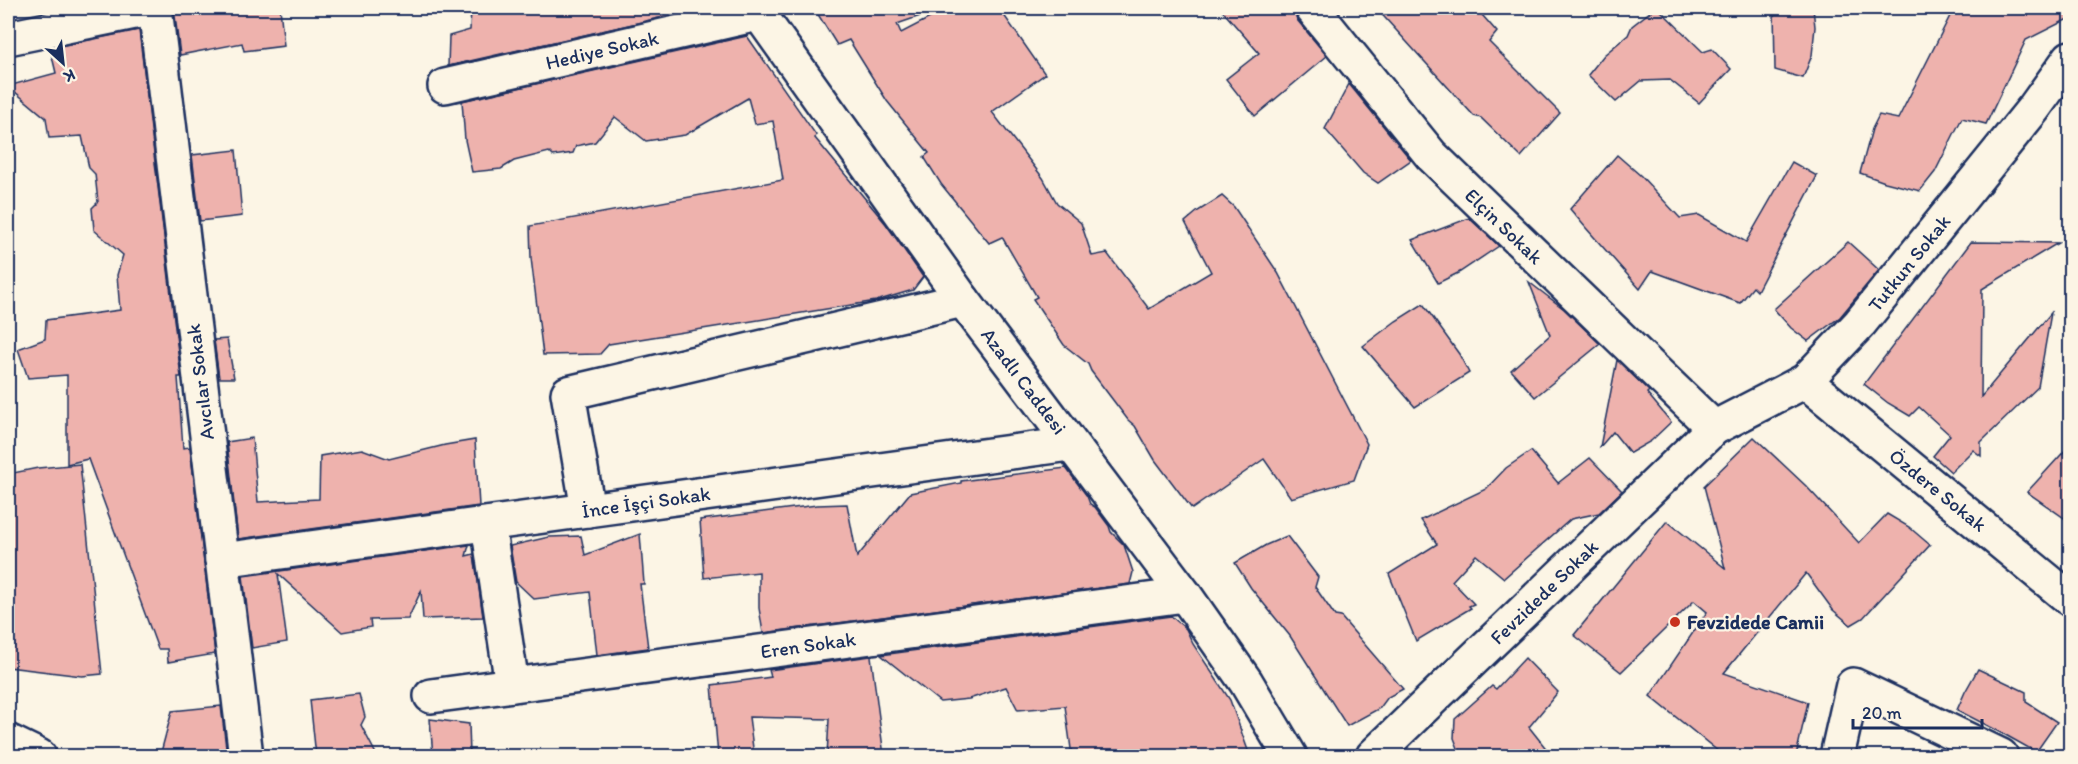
<svg xmlns="http://www.w3.org/2000/svg" width="2078" height="764" font-family="Itim,sans-serif">
  <style>
    .building { fill: #eeb2ad; stroke: #1b2f5e; stroke-width: 1.5 }
    .lines { fill: none; stroke-linecap: round; stroke-linejoin: round }
    .minor-casing { stroke: #1b2f5e; stroke-width: 38 }
    .tertiary-casing { stroke: #1b2f5e; stroke-width: 38 }
    .minor { stroke: #fcf5e5; stroke-width: 33 }
    .tertiary { stroke: #fcf5e5; stroke-width: 33 }
    .poi-dot { fill: #c8321e; stroke: #fcf5e5; stroke-width: 2 }
    .labels { text-anchor: middle; stroke-width: 4.5; stroke-linejoin: round; paint-order: stroke }
    .street-label { font-size: 20px; fill: #1b2f5e; stroke: #fcf5e5 }
    .poi-label { font-size: 20px; font-weight: bold; fill: #1b2f5e; stroke: #fcf5e5; text-anchor: start }
  </style>
  <rect width="100%" height="100%" fill="#fcf5e5"/>
  <filter id="ink" filterUnits="userSpaceOnUse"><feTurbulence type="fractalNoise" baseFrequency=".0167" numOctaves="2"/><feDisplacementMap in="SourceGraphic" scale="12" xChannelSelector="R" yChannelSelector="G"/><feConvolveMatrix kernelMatrix="1 2 1 2 8 2 1 2 1" color-interpolation-filters="sRGB"/></filter>
  <g filter="url(#ink)">
    <g class="building">
      <path d="M 174,8 L 280,8 L 284,46 L 244,51 L 242,43 L 180,55 Z"/>
      <path d="M 471,8 L 703,8 L 448,66 L 449,36 L 470,30 Z"/>
      <path d="M 814,8 L 928,8 L 929,13 L 897,24 L 901,33 L 949,8 L 999,8 L 1045,74 L 992,112 L 1043,178 L 1057,203 L 1081,223 L 1092,256 L 1107,253 L 1149,309 L 1211,272 L 1185,222 L 1198,211 L 1222,196 L 1234,207 L 1278,273 L 1367,444 L 1354,480 L 1291,498 L 1264,459 L 1192,509 L 1155,460 L 1135,426 L 1128,420 L 1091,371 L 1088,364 L 1064,345 L 1033,299 L 1037,297 L 1002,237 L 989,243 L 941,184 L 924,157 L 929,153 L 887,101 L 849,40 L 837,45 Z"/>
      <path d="M 1220,8 L 1294,8 L 1297,20 L 1327,56 L 1255,116 L 1226,79 L 1259,53 Z"/>
      <path d="M 1376,8 L 1476,8 L 1497,32 L 1489,42 L 1560,113 L 1521,157 L 1481,118 L 1474,116 Z"/>
      <path d="M 1655,8 L 1658,8 L 1703,52 L 1712,49 L 1731,69 L 1699,103 L 1670,80 L 1641,81 L 1616,102 L 1588,75 L 1604,55 L 1628,35 L 1632,26 Z"/>
      <path d="M 1774,8 L 1813,8 L 1815,27 L 1812,55 L 1803,78 L 1775,70 Z"/>
      <path d="M 1954,8 L 2070,8 L 2070,18 L 2026,40 L 1986,124 L 1962,118 L 1935,172 L 1920,191 L 1885,182 L 1860,173 L 1872,129 L 1879,115 L 1898,119 Z"/>
      <path d="M 139,30 L 181,377 L 178,377 L 183,448 L 190,447 L 215,654 L 168,662 L 167,649 L 158,649 L 88,459 L 67,464 L 67,375 L 28,378 L 18,349 L 45,339 L 46,320 L 120,310 L 117,275 L 123,255 L 94,230 L 92,208 L 98,202 L 95,174 L 89,168 L 82,136 L 49,138 L 46,118 L 8,86 L 56,73 L 50,48 Z"/>
      <path d="M 747,36 L 816,135 L 815,138 L 886,224 L 923,277 L 913,290 L 876,301 L 609,344 L 600,354 L 543,355 L 531,258 L 530,226 L 783,180 L 773,121 L 755,124 L 748,98 L 685,135 L 646,141 L 615,117 L 595,142 L 576,146 L 573,153 L 553,156 L 549,152 L 514,161 L 501,169 L 472,172 L 465,140 L 462,101 Z"/>
      <path d="M 1349,84 L 1411,160 L 1378,183 L 1363,173 L 1325,129 Z"/>
      <path d="M 236,150 L 242,216 L 200,221 L 192,155 Z"/>
      <path d="M 1617,155 L 1641,176 L 1680,218 L 1699,215 L 1746,242 L 1792,162 L 1817,176 L 1757,291 L 1753,287 L 1740,303 L 1652,271 L 1640,289 L 1586,228 L 1570,209 Z"/>
      <path d="M 1469,218 L 1499,246 L 1460,272 L 1438,283 L 1412,240 Z"/>
      <path d="M 1848,242 L 1879,270 L 1840,317 L 1808,341 L 1791,328 L 1774,309 Z"/>
      <path d="M 1971,242 L 2058,243 L 1982,289 L 1981,397 L 2051,313 L 2038,387 L 1981,442 L 1981,456 L 1973,450 L 1951,472 L 1933,456 L 1950,435 L 1919,407 L 1910,416 L 1888,403 L 1864,384 Z"/>
      <path d="M 1529,282 L 1564,309 L 1600,344 L 1535,397 L 1511,370 L 1550,335 Z"/>
      <path d="M 1423,304 L 1459,354 L 1469,373 L 1415,407 L 1363,346 L 1396,321 Z"/>
      <path d="M 227,339 L 234,378 L 219,378 L 214,340 Z"/>
      <path d="M 1617,360 L 1649,391 L 1647,393 L 1671,422 L 1651,441 L 1630,453 L 1613,432 L 1600,447 Z"/>
      <path d="M 1754,437 L 1806,486 L 1859,543 L 1887,514 L 1909,527 L 1930,545 L 1863,618 L 1851,625 L 1833,610 L 1806,573 L 1724,673 L 1808,702 L 1796,756 L 1724,756 L 1650,696 L 1707,612 L 1694,601 L 1621,672 L 1574,635 L 1667,521 L 1725,568 L 1704,486 Z"/>
      <path d="M 252,438 L 258,502 L 319,499 L 320,456 L 362,449 L 389,459 L 445,445 L 475,440 L 479,506 L 238,539 L 227,442 Z"/>
      <path d="M 2070,445 L 2070,522 L 2027,492 Z"/>
      <path d="M 1531,451 L 1558,483 L 1590,458 L 1622,491 L 1599,513 L 1571,519 L 1504,578 L 1476,555 L 1452,581 L 1474,604 L 1469,606 L 1471,608 L 1416,641 L 1389,574 L 1437,544 L 1421,520 L 1486,489 L 1506,468 Z"/>
      <path d="M 80,464 L 102,674 L 82,676 L 8,667 L 8,474 L 38,468 Z"/>
      <path d="M 1066,468 L 1087,496 L 1090,504 L 1095,507 L 1109,526 L 1111,532 L 1124,545 L 1133,572 L 1130,584 L 763,633 L 759,608 L 759,572 L 704,578 L 700,520 L 817,505 L 847,504 L 857,557 L 910,493 L 961,483 L 961,481 Z"/>
      <path d="M 640,534 L 644,584 L 640,584 L 648,648 L 597,655 L 590,592 L 534,599 L 516,582 L 510,546 L 549,537 L 581,536 L 585,555 Z"/>
      <path d="M 1287,536 L 1318,577 L 1315,587 L 1335,616 L 1341,617 L 1403,689 L 1388,697 L 1380,708 L 1347,726 L 1290,636 L 1251,588 L 1235,563 L 1266,545 Z"/>
      <path d="M 469,545 L 466,556 L 474,554 L 483,617 L 423,619 L 421,591 L 408,619 L 370,620 L 371,627 L 342,632 L 278,574 L 287,642 L 252,648 L 243,576 Z"/>
      <path d="M 1171,616 L 1186,629 L 1193,644 L 1230,700 L 1250,756 L 1072,756 L 1065,706 L 1018,710 L 1006,687 L 969,699 L 940,702 L 881,655 Z"/>
      <path d="M 871,656 L 884,756 L 827,756 L 829,719 L 749,717 L 754,756 L 718,756 L 712,685 L 771,677 L 769,670 Z"/>
      <path d="M 1525,658 L 1558,692 L 1529,727 L 1552,756 L 1461,756 L 1454,738 L 1455,719 L 1492,686 L 1496,689 Z"/>
      <path d="M 1978,669 L 2026,692 L 2026,702 L 2057,722 L 2036,752 L 2002,733 L 1957,710 L 1965,692 Z"/>
      <path d="M 359,694 L 365,717 L 361,725 L 377,756 L 316,756 L 310,700 Z"/>
      <path d="M 221,706 L 227,756 L 160,756 L 172,711 Z"/>
      <path d="M 430,719 L 469,724 L 470,756 L 433,756 Z"/>
    </g>
    <g class="lines">
      <defs>
        <g id="minor">
          <path d="M 155,8 L 246,756"/>
          <path d="M 1312,8 L 1431,155 L 1714,428"/>
          <path d="M 8,38 L 154,8"/>
          <path d="M 445,86 L 758,14"/>
          <path d="M 1805,381 L 2070,599"/>
          <path d="M 588,510 L 568,393 L 963,300"/>
          <path d="M 488,524 L 512,685"/>
          <path d="M 222,560 L 1070,444"/>
          <path d="M 431,696 L 1185,595"/>
          <path d="M 8,741 L 39,756"/>
          <path d="M 1373,756 L 1714,428 L 1805,381 L 1860,323 L 2034,108 L 2070,58"/>
          <path d="M 1837,756 L 1853,685 L 2001,756"/>
        </g>
        <path id="tertiary" d="M 755,8 L 963,300 L 1185,595 L 1246,682 L 1290,756"/>
      </defs>
      <use href="#minor" class="minor-casing"/>
      <use href="#tertiary" class="tertiary-casing"/>
      <use href="#minor" class="minor"/>
      <use href="#tertiary" class="tertiary"/>
    </g>
  </g>
  <circle class="poi-dot" cx="1675" cy="622" r="6"/>
  <g class="labels">
    <g class="street-label">
      <text transform="translate(602 50) rotate(-13)" y="7">Hediye Sokak</text>
      <text transform="translate(1504 226) rotate(44)" y="7">Elçin Sokak</text>
      <text transform="translate(1909 263) rotate(-51)" y="7">Tutkun Sokak</text>
      <text transform="translate(1024 381) rotate(53)" y="7">Azadlı Caddesi</text>
      <text transform="translate(200 382) rotate(-97)" y="7">Avcılar Sokak</text>
      <text transform="translate(1938 490) rotate(39)" y="7">Özdere Sokak</text>
      <text transform="translate(646 502) rotate(-8)" y="7">İnce İşçi Sokak</text>
      <text transform="translate(1544 592) rotate(-44)" y="7">Fevzidede Sokak</text>
      <text transform="translate(808 645) rotate(-8)" y="7">Eren Sokak</text>
    </g>
    <g class="poi-label">
      <text x="1687" y="629">Fevzidede Camii</text>
    </g>
  </g>
  <rect width="2078" height="764" fill="none" stroke="#fcf5e5" stroke-width="30"/>
  <rect x="15" y="15" width="2048" height="734" fill="none" stroke="#1b2f5e" stroke-width="2" filter="url(#ink)"/>
  <g transform="translate(63 63) rotate(153)" stroke="#fcf5e5" stroke-width="4.5" paint-order="stroke">
  <path d="M0-4.5L10 22L0 15L-10 22Z" fill="#1b2f5e"/>
  <text y="-9" font-size="16" font-weight="bold" text-anchor="middle" fill="#1b2f5e">K</text>
  </g>
  <path d="M1853 719v9h129v-9" fill="none" stroke="#1b2f5e" stroke-width="3"/>
  <text x="1862" y="719" font-size="18" fill="#1b2f5e" stroke="#fcf5e5" stroke-width="4.5" paint-order="stroke">20 m</text>
</svg>
